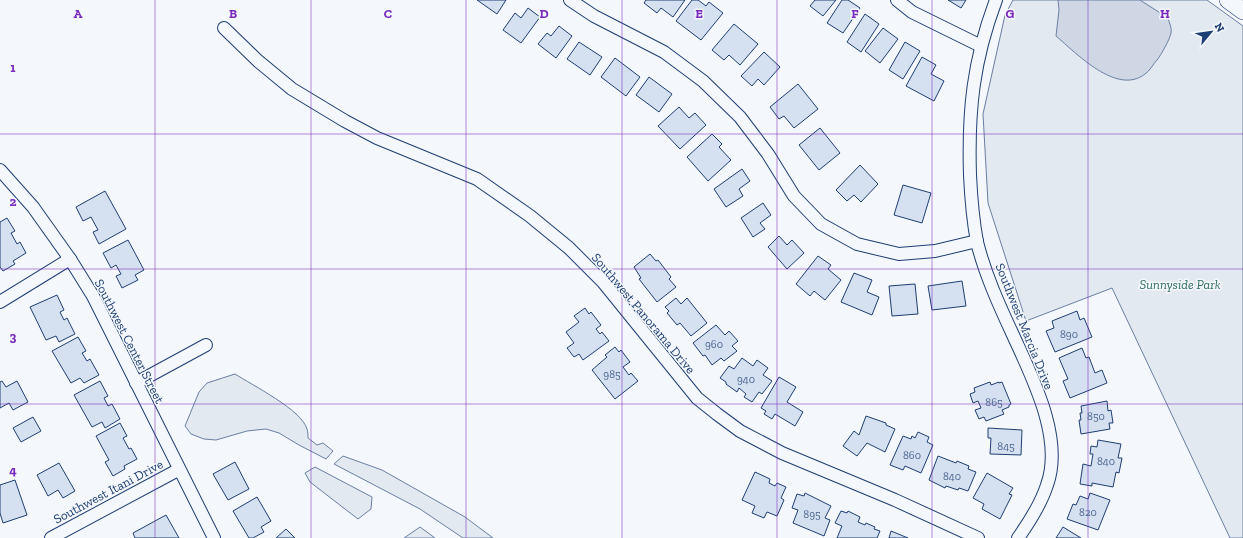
<svg xmlns="http://www.w3.org/2000/svg" width="1243" height="538" font-family="'Zilla Slab',serif">
  <style>
    .green { fill: #e3e9f0; stroke: #687fa3 }
    .water { fill: #cfd7e4; stroke: #687fa3 }
    .building { fill: #d5e0f0; stroke: #1d3f73 }
    .lines { fill: none; stroke-linecap: round; stroke-linejoin: round }
    .minor-casing { stroke: #1d3f73; stroke-width: 14 }
    .secondary-casing { stroke: #1d3f73; stroke-width: 18 }
    .minor { stroke: #f4f7fb; stroke-width: 12 }
    .secondary { stroke: #f4f7fb; stroke-width: 17 }
    .grid { fill: none; stroke: #7b2cbf; stroke-width: 1; stroke-opacity: 0.55 }
    .labels { text-anchor: middle; stroke-width: 3; stroke-linejoin: round; paint-order: stroke }
    .number-label { font-size: 11px; fill: #4b6792 }
    .park-label { font-size: 13px; font-style: italic; fill: #2c6c60; stroke: #f4f7fb }
    .street-label { font-size: 13px; fill: #1d3f73; stroke: #f4f7fb }
    .grid-label { font-size: 13px; text-anchor: middle; font-weight: bold; fill: #7b2cbf; stroke: #f4f7fb; stroke-width: 3; stroke-linejoin: round; paint-order: stroke }
  </style>
  <rect width="100%" height="100%" fill="#f4f7fb"/>
  <g class="green">
    <path d="M 1013,0 L 1207,0 L 1243,26 L 1243,538 L 1230,538 L 1112,288 L 1026,321 L 988,203 L 983,114 L 1005,15 Z"/>
    <path d="M 235,374 C 252,385 302,410 307,429 C 308,432 308,436 308,438 L 317,445 L 323,443 L 333,451 L 326,459 L 299,445 L 279,433 L 266,429 L 247,431 L 216,440 L 204,439 L 191,434 L 185,426 L 199,392 L 207,383 Z"/>
    <path d="M 343,456 L 382,470 L 465,517 L 493,538 L 463,538 L 420,509 L 334,464 Z"/>
    <path d="M 315,467 L 372,497 L 371,509 L 358,519 L 310,482 L 305,473 Z"/>
    <path d="M 420,527 L 435,538 L 404,538 Z"/>
  </g>
  <path class="water" d="M 1058,0 L 1140,0 L 1168,18 C 1169,22 1172,28 1171,33 C 1170,39 1161,55 1157,60 C 1153,64 1150,71 1145,74 C 1117,96 1076,53 1056,36 L 1059,10 Z"/>
  <g class="building">
    <path d="M 477,0 L 506,0 L 497,14 Z"/>
    <path d="M 646,0 L 685,0 L 673,17 L 661,8 L 657,13 L 644,3 Z"/>
    <path d="M 692,0 L 698,0 L 706,6 L 709,2 L 723,13 L 701,40 L 676,21 Z"/>
    <path d="M 815,0 L 836,0 L 823,16 L 810,6 Z"/>
    <path d="M 842,0 L 848,0 L 860,8 L 843,33 L 827,23 Z"/>
    <path d="M 948,0 L 966,0 L 961,8 Z"/>
    <path d="M 528,8 L 540,17 L 521,43 L 503,30 L 515,13 L 521,18 Z"/>
    <path d="M 865,14 L 879,24 L 861,52 L 847,42 Z"/>
    <path d="M 734,24 L 758,44 L 740,65 L 729,55 L 724,60 L 712,50 Z"/>
    <path d="M 559,26 L 572,36 L 556,58 L 538,44 L 547,33 L 551,36 Z"/>
    <path d="M 883,28 L 898,39 L 880,63 L 865,51 Z"/>
    <path d="M 579,42 L 602,57 L 590,75 L 567,59 Z"/>
    <path d="M 905,42 L 920,51 L 903,79 L 889,70 Z"/>
    <path d="M 764,52 L 780,67 L 764,85 L 758,79 L 752,86 L 741,76 Z"/>
    <path d="M 922,57 L 936,65 L 931,74 L 944,81 L 934,101 L 906,86 Z"/>
    <path d="M 615,58 L 640,77 L 626,96 L 601,77 Z"/>
    <path d="M 649,77 L 672,94 L 659,112 L 636,95 Z"/>
    <path d="M 798,84 L 818,109 L 794,128 L 784,116 L 779,119 L 770,107 Z"/>
    <path d="M 679,107 L 689,118 L 695,113 L 706,125 L 680,149 L 658,126 Z"/>
    <path d="M 820,128 L 840,153 L 819,170 L 799,145 Z"/>
    <path d="M 712,134 L 722,144 L 719,147 L 731,160 L 708,181 L 687,157 Z"/>
    <path d="M 860,165 L 878,184 L 861,202 L 854,195 L 847,201 L 836,190 Z"/>
    <path d="M 742,169 L 750,181 L 739,189 L 743,196 L 726,207 L 714,189 Z"/>
    <path d="M 903,185 L 931,193 L 922,223 L 894,215 Z"/>
    <path d="M 105,191 L 126,229 L 99,244 L 93,232 L 98,230 L 91,217 L 83,221 L 76,207 Z"/>
    <path d="M 763,203 L 771,215 L 760,223 L 765,229 L 753,237 L 741,218 Z"/>
    <path d="M 7,218 L 15,231 L 11,233 L 17,244 L 20,242 L 26,253 L 13,261 L 15,264 L 3,271 L 0,267 L 0,222 Z"/>
    <path d="M 779,236 L 787,245 L 792,240 L 804,253 L 787,269 L 768,247 Z"/>
    <path d="M 128,240 L 144,270 L 135,275 L 138,280 L 122,288 L 116,276 L 121,274 L 116,265 L 111,268 L 103,253 Z"/>
    <path d="M 650,254 L 656,261 L 658,260 L 671,277 L 669,279 L 676,287 L 657,302 L 639,279 L 641,278 L 634,267 Z"/>
    <path d="M 818,256 L 831,265 L 828,269 L 841,280 L 825,300 L 814,291 L 810,296 L 796,284 Z"/>
    <path d="M 854,273 L 872,280 L 867,292 L 879,297 L 872,315 L 841,302 Z"/>
    <path d="M 962,281 L 966,306 L 932,310 L 928,286 Z"/>
    <path d="M 915,284 L 918,314 L 892,316 L 889,286 Z"/>
    <path d="M 57,295 L 64,310 L 60,312 L 64,320 L 67,318 L 75,334 L 59,342 L 56,336 L 46,340 L 30,307 Z"/>
    <path d="M 676,298 L 681,304 L 687,298 L 707,323 L 691,336 L 680,323 L 677,325 L 667,313 L 669,311 L 665,307 Z"/>
    <path d="M 585,308 L 589,314 L 591,312 L 601,325 L 596,329 L 600,334 L 602,332 L 609,341 L 583,360 L 579,354 L 574,357 L 567,348 L 574,343 L 566,332 L 579,322 L 574,316 Z"/>
    <path d="M 1077,311 L 1080,320 L 1084,318 L 1092,337 L 1055,352 L 1046,331 L 1054,328 L 1052,321 Z"/>
    <path d="M 716,325 L 725,335 L 729,331 L 738,341 L 732,346 L 737,351 L 724,361 L 721,358 L 712,365 L 705,355 L 703,356 L 693,343 Z"/>
    <path d="M 78,337 L 86,351 L 82,353 L 87,361 L 90,359 L 99,375 L 84,383 L 80,378 L 71,383 L 52,351 Z"/>
    <path d="M 615,347 L 619,352 L 621,350 L 630,362 L 623,367 L 629,375 L 631,373 L 638,381 L 615,399 L 592,370 L 607,357 L 605,355 Z"/>
    <path d="M 1082,348 L 1086,358 L 1089,357 L 1095,373 L 1102,370 L 1107,383 L 1070,398 L 1063,381 L 1068,379 L 1059,358 Z"/>
    <path d="M 742,358 L 753,366 L 757,360 L 768,368 L 763,375 L 772,381 L 762,394 L 759,392 L 752,402 L 744,397 L 746,394 L 739,388 L 737,392 L 726,384 L 726,382 L 720,378 L 729,366 L 734,369 Z"/>
    <path d="M 779,377 L 796,387 L 787,402 L 803,412 L 795,426 L 775,414 L 772,419 L 764,414 L 766,411 L 761,408 Z"/>
    <path d="M 2,381 L 6,387 L 17,381 L 28,402 L 13,410 L 9,403 L 0,408 L 0,382 Z"/>
    <path d="M 100,381 L 108,396 L 104,398 L 108,406 L 112,404 L 120,419 L 105,428 L 102,422 L 92,427 L 74,395 Z"/>
    <path d="M 990,382 L 991,385 L 999,382 L 999,383 L 1002,382 L 1011,404 L 1009,405 L 1009,407 L 1002,410 L 1004,414 L 986,421 L 984,417 L 979,419 L 975,410 L 981,408 L 978,401 L 973,403 L 970,394 L 975,392 L 974,388 Z"/>
    <path d="M 1107,401 L 1108,411 L 1111,410 L 1113,423 L 1109,423 L 1110,429 L 1081,434 L 1079,420 L 1081,420 L 1080,413 L 1082,413 L 1081,406 Z"/>
    <path d="M 866,416 L 886,423 L 886,425 L 895,429 L 885,452 L 867,443 L 857,456 L 843,446 L 854,431 L 859,435 Z"/>
    <path d="M 33,417 L 41,431 L 21,442 L 13,428 Z"/>
    <path d="M 120,423 L 127,436 L 123,438 L 129,449 L 131,448 L 137,459 L 124,466 L 125,469 L 113,476 L 105,462 L 109,460 L 96,436 Z"/>
    <path d="M 988,428 L 1022,430 L 1021,455 L 990,454 L 991,438 L 988,438 Z"/>
    <path d="M 918,432 L 929,437 L 927,442 L 933,445 L 921,473 L 905,466 L 903,470 L 890,465 L 903,436 L 911,439 L 912,436 L 915,438 Z"/>
    <path d="M 1098,440 L 1121,444 L 1118,458 L 1122,458 L 1119,473 L 1116,472 L 1113,487 L 1092,483 L 1092,486 L 1080,484 L 1083,464 L 1091,466 L 1093,454 L 1090,454 L 1091,446 L 1097,447 Z"/>
    <path d="M 938,456 L 956,463 L 957,461 L 969,466 L 968,469 L 976,472 L 968,491 L 959,488 L 958,490 L 946,486 L 945,488 L 929,480 Z"/>
    <path d="M 235,462 L 249,489 L 228,500 L 213,474 Z"/>
    <path d="M 59,463 L 75,491 L 63,498 L 58,490 L 48,496 L 37,475 Z"/>
    <path d="M 755,472 L 770,479 L 769,483 L 775,486 L 777,483 L 786,487 L 781,498 L 784,500 L 777,516 L 767,512 L 764,518 L 752,513 L 755,506 L 742,500 Z"/>
    <path d="M 987,473 L 1013,488 L 1009,494 L 1012,495 L 1000,519 L 982,509 L 984,504 L 973,498 Z"/>
    <path d="M 15,480 L 27,515 L 3,523 L 0,513 L 0,485 Z"/>
    <path d="M 805,493 L 831,506 L 825,518 L 830,520 L 824,536 L 793,523 L 798,510 L 792,508 L 797,494 L 804,496 Z"/>
    <path d="M 1090,493 L 1110,500 L 1098,530 L 1067,519 L 1073,504 L 1076,505 L 1080,496 L 1088,499 Z"/>
    <path d="M 257,497 L 271,521 L 261,527 L 264,532 L 253,538 L 249,538 L 233,511 Z"/>
    <path d="M 841,511 L 847,513 L 848,511 L 860,517 L 858,522 L 865,525 L 866,523 L 875,527 L 874,529 L 880,531 L 877,538 L 837,538 L 842,526 L 835,523 Z"/>
    <path d="M 166,515 L 179,538 L 135,538 L 133,533 Z"/>
    <path d="M 1063,527 L 1081,538 L 1056,538 Z"/>
    <path d="M 286,529 L 295,538 L 276,538 Z"/>
    <path d="M 891,531 L 908,538 L 889,538 Z"/>
  </g>
  <g class="lines">
    <defs>
      <g id="minor">
        <path d="M 570,0 L 594,16 L 664,52 L 703,81 L 740,117 L 768,154 L 794,196 L 821,224 L 857,244 L 899,254 L 935,251 L 977,241"/>
        <path d="M 897,0 L 912,12 L 981,46"/>
        <path d="M 996,0 C 973,61 968,111 970,175 C 971,197 973,220 977,242 C 985,274 999,305 1013,335 C 1032,377 1064,438 1047,485 C 1041,504 1030,521 1018,538"/>
        <path d="M 224,28 L 258,61 L 292,89 L 345,121 L 377,138 L 477,179 L 530,216 L 569,248 L 603,282 L 697,398 L 717,414 L 740,431 L 782,453 L 895,500 L 978,538"/>
        <path d="M 0,170 L 33,207 L 70,259 L 93,296 L 214,538"/>
        <path d="M 0,302 L 70,259"/>
        <path d="M 136,383 L 206,345"/>
        <path d="M 51,538 L 178,470"/>
      </g>
      <path id="secondary" d="M 1228,0 L 1243,11"/>
    </defs>
    <use href="#minor" class="minor-casing"/>
    <use href="#secondary" class="secondary-casing"/>
    <use href="#minor" class="minor"/>
    <use href="#secondary" class="secondary"/>
  </g>
  <path class="grid" d="M 155,0 L 155,538M 311,0 L 311,538M 466,0 L 466,538M 622,0 L 622,538M 777,0 L 777,538M 932,0 L 932,538M 1088,0 L 1088,538M 0,134 L 1243,134M 0,269 L 1243,269M 0,404 L 1243,404"/>
  <g class="labels">
    <g class="number-label">
      <text x="1069" y="338">890</text>
      <text x="714" y="348">960</text>
      <text x="612" y="378">985</text>
      <text x="746" y="383">940</text>
      <text x="994" y="406">865</text>
      <text x="1096" y="420">850</text>
      <text x="1006" y="450">845</text>
      <text x="912" y="459">860</text>
      <text x="1106" y="465">840</text>
      <text x="952" y="480">840</text>
      <text x="1088" y="516">820</text>
      <text x="812" y="518">895</text>
    </g>
    <g class="park-label">
      <text x="1180" y="289">Sunnyside Park</text>
    </g>
    <g class="street-label">
      <text transform="translate(644 313) rotate(50)" y="5">Southwest Panorama Drive</text>
      <text transform="translate(1025 326) rotate(68)" y="5">Southwest Marcia Drive</text>
      <text transform="translate(130 341) rotate(63)" y="5">Southwest Center Street</text>
      <text transform="translate(108 491) rotate(-28)" y="5">Southwest Itani Drive</text>
    </g>
  </g>
  <g class="grid-label">
    <text x="78" y="18">A</text>
    <text x="233" y="18">B</text>
    <text x="388" y="18">C</text>
    <text x="544" y="18">D</text>
    <text x="699" y="18">E</text>
    <text x="855" y="18">F</text>
    <text x="1010" y="18">G</text>
    <text x="1165" y="18">H</text>
    <text x="13" y="72">1</text>
    <text x="13" y="206">2</text>
    <text x="13" y="341">3</text>
    <text x="13" y="475">4</text>
  </g>
  <g transform="translate(1211 32) rotate(61)" stroke="#f4f7fb" stroke-width="3" paint-order="stroke">
  <path d="M0-3L7 15L0 10L-7 15Z" fill="#1d3f73"/>
  <text y="-6" font-size="11" font-weight="bold" text-anchor="middle" fill="#1d3f73">N</text>
  </g>
</svg>
